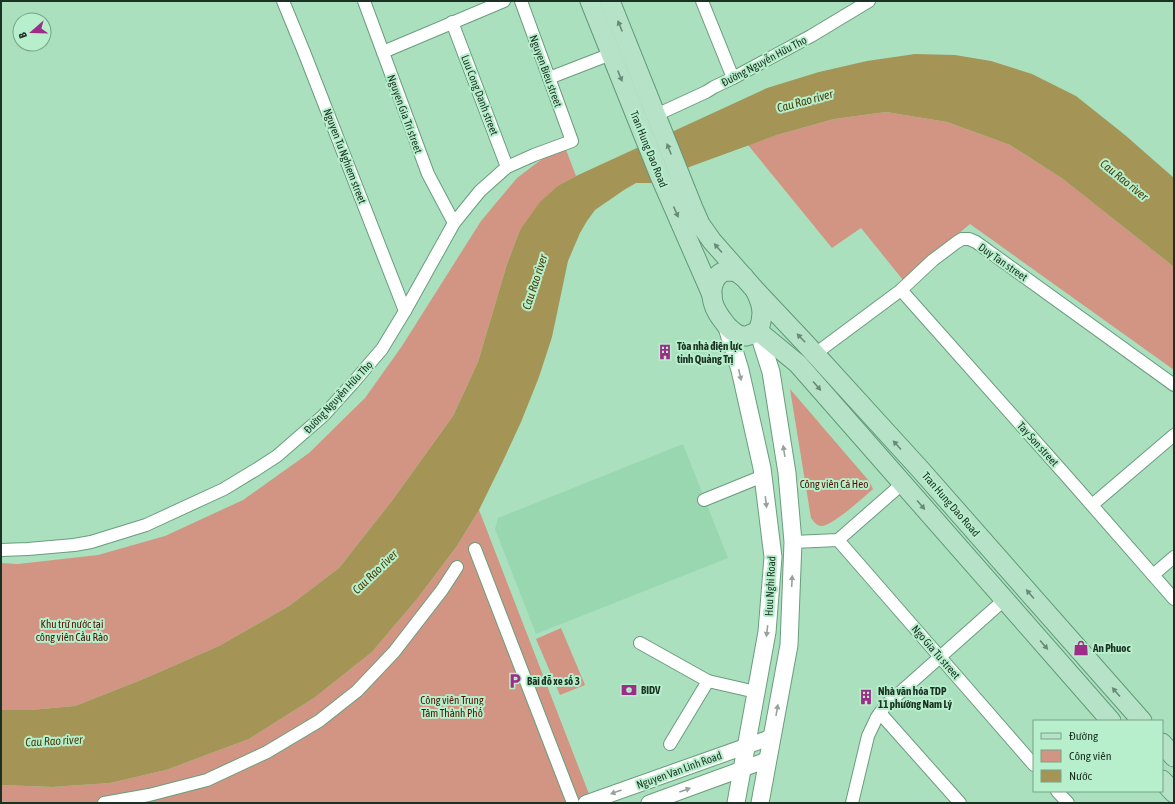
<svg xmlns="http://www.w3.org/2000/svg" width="1175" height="804" font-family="'Asap Condensed',sans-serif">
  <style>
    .built { fill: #99d7b0 }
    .green { fill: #d29583 }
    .water { fill: #a49557 }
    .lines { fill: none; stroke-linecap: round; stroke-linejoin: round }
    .minor-casing { stroke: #699d7d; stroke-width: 14 }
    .tertiary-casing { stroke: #699d7d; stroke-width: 17 }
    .secondary-casing { stroke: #699d7d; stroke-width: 19 }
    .primary-casing { stroke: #619976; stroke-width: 21 }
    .minor { stroke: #fff; stroke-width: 12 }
    .tertiary { stroke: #fff; stroke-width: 15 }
    .secondary { stroke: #fff; stroke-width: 17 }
    .primary { stroke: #b6e3c8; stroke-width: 19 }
    .oneway { fill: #688a76 }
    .oneway2 { fill: #98a29c }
    .labels { text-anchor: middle; stroke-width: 4; stroke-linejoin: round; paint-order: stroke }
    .street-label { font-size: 11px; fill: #1b3123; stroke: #b7eecb }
    .poi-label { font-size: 11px; font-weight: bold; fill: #1b3123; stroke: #b7eecb; text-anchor: start }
    .park-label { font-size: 11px; fill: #4e1303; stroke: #b7eecb }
    .water-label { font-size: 12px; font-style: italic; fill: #4b400d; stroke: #b7eecb }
  </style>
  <rect width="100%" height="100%" fill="#aae0be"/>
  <path class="built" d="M 683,444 L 728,558 L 536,634 L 495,529 L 498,518 Z"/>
  <g class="green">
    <path d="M 886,112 L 947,122 L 1010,145 L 1063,179 L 1174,267 L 1174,370 L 970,224 L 903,280 L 861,228 L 832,248 L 748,145 L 777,135 L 834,119 Z"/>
    <path d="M 565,147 L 576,176 L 559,185 L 520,230 L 507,264 L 478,362 L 453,416 L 391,502 L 339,568 L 289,606 L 219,646 L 141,680 L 75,706 L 30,710 L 1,710 L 1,563 L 18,564 L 98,555 L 165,536 L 243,500 L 309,453 L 365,398 L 402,346 L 481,221 L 517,178 L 542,159 Z"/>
    <path d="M 790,389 L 869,481 L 873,489 C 864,497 831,527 821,526 C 816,525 814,522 811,518 Z"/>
    <path d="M 479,510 L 589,794 L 567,803 L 1,803 L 1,785 L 52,787 L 110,783 L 166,770 L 249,739 L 314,698 L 372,652 L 417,599 L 457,546 Z"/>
    <path d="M 561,628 L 585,685 L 560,695 L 536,639 Z"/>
  </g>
  <path class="water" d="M 915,54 L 955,55 L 991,61 L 1032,74 L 1076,96 L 1125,135 L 1174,178 L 1174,267 L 1063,179 L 1010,145 L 947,122 L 886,112 L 834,119 L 777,135 L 692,166 L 651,183 L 636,183 L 624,190 L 595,210 L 587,221 L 580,233 L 568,261 L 552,337 L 539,377 L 521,422 L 503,461 L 479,510 L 457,546 L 417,599 L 372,652 L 314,698 L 249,739 L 166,770 L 110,783 L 52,787 L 1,785 L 1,710 L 30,710 L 75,706 L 141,680 L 219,646 L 289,606 L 339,568 L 391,502 L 453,416 L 478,362 L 507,264 L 520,230 L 540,202 L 559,185 L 576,176 L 767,88 L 819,72 L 867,61 Z"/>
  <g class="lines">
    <defs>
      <g id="minor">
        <path d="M 283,1 L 304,52 L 405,311"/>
        <path d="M 364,1 L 428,174 L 454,223"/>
        <path d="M 702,1 L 733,78"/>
        <path d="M 452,22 L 507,167"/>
        <path d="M 383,52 L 504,1"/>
        <path d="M 549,78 L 611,54"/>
        <path d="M 656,115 L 706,92 L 714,87 L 733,78 L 811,36 L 869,1"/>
        <path d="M 901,290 L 1069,479 L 1174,599"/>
        <path d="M 815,354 L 901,290 L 933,260 L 957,242 L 962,239 L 969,239 L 976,242 L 1174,385"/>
        <path d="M 704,500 L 763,476"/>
        <path d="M 1092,505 L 1174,435"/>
        <path d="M 838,540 L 1034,765"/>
        <path d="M 793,542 L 838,540 L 902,484"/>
        <path d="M 475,549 L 573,803"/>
        <path d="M 1,550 L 28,549 L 74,545 L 91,542 L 146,525 L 224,489 L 257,469 L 277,456 L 323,416 L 352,384 L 382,349 L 405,311 L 454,223 L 480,191 L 507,167 L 534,155 L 572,141 L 521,1"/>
        <path d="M 1153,575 L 1174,557"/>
        <path d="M 640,643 L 708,681 L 756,692"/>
        <path d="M 880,713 L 960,803"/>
        <path d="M 670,744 L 708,681"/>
        <path d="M 1057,791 L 1068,803"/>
        <path d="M 104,803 L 149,795 L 207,780 L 267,752 L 319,721 L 357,691 L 394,652 L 442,590 L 457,567"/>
        <path d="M 852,803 L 868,736 L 877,717 L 886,705 L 1004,600"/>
      </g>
      <g id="tertiary">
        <path d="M 586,803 L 772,737"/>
        <path d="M 649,803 L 767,760"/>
      </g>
      <g id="secondary">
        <path d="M 726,324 L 740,370 L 762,468 L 773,557 L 767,632 L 736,803"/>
        <path d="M 758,331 L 771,372 L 787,473 L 793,542 L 789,645 L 760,803"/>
      </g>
      <g id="primary">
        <path d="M 590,1 L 660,176 L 712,295"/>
        <path d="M 610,1 L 693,208 L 700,224 L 712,241 L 756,291 L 805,343 L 919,468 L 1142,721"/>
        <path d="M 744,277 C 741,276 739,273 736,272 C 733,271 730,271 727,271 C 713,273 710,290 713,302 C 715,311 721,318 727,326 C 732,331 739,337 746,336 C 750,335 754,333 758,331 C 764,317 763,306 756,292"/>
        <path d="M 758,331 L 798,364 L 1111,721"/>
        <path d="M 1162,743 L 1174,757"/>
        <path d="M 1162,780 L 1174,793"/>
      </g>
    </defs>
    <use href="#minor" class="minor-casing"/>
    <use href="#tertiary" class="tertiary-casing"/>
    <use href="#secondary" class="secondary-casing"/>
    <use href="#primary" class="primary-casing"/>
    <use href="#minor" class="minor"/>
    <use href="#tertiary" class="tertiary"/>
    <use href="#secondary" class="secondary"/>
    <use href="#primary" class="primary"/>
  </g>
  <defs><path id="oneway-solid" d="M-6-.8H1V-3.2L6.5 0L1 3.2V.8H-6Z"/></defs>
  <g class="oneway">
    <use href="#oneway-solid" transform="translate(620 26) rotate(-112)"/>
    <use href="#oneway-solid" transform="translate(620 76) rotate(68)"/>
    <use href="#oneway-solid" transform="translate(669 149) rotate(-112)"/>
    <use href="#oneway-solid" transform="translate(676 212) rotate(66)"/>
    <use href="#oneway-solid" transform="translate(718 248) rotate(-131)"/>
    <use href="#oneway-solid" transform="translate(801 338) rotate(-134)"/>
    <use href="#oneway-solid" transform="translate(817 386) rotate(49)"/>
    <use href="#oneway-solid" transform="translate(897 445) rotate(-132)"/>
    <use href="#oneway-solid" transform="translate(921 505) rotate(49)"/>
    <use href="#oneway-solid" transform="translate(1030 594) rotate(-131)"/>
    <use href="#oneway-solid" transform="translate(1044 645) rotate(49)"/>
    <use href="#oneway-solid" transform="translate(1116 692) rotate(-131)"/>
  </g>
  <g class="oneway2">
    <use href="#oneway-solid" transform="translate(740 375) rotate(77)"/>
    <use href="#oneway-solid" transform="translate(784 451) rotate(-99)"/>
    <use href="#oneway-solid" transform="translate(766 502) rotate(83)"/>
    <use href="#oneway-solid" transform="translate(792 581) rotate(-87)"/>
    <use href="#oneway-solid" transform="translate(767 631) rotate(97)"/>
    <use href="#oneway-solid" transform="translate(777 710) rotate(-80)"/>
    <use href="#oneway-solid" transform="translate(685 790) rotate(-20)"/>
    <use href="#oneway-solid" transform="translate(616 792) rotate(160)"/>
  </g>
  <defs>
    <symbol id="building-bare" viewBox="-9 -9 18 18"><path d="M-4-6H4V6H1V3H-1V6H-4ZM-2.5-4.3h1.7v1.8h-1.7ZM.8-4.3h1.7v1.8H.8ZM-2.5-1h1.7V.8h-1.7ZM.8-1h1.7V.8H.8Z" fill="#9e2c89" stroke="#b7eecb" stroke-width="2.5" paint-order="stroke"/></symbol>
    <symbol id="shop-bare" viewBox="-9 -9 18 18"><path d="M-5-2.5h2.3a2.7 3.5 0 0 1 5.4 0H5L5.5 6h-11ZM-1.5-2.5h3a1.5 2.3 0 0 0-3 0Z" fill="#9e2c89" stroke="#b7eecb" stroke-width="2.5" paint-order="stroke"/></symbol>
    <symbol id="parking-bare" viewBox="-9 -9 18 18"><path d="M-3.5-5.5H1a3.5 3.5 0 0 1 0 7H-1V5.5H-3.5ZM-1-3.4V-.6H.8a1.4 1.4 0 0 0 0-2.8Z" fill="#9e2c89" stroke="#b7eecb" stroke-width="2.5" paint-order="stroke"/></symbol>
    <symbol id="bank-bare" viewBox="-9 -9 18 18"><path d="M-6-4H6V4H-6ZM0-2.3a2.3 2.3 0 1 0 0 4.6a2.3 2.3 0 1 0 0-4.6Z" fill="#9e2c89" stroke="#b7eecb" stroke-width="2.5" paint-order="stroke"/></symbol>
  </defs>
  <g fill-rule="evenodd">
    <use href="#building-bare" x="654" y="341" width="22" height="22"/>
    <use href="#shop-bare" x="1070" y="637" width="22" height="22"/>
    <use href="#parking-bare" x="504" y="670" width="22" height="22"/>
    <use href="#bank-bare" x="618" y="679" width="22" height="22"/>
    <use href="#building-bare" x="855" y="686" width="22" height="22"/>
  </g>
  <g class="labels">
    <g class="street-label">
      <text transform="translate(764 61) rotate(-28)" y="4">Đường Nguyễn Hữu Thọ</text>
      <text transform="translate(546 71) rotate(70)" y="4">Nguyen Bieu street</text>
      <text transform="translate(480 95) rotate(69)" y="4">Luu Cong Danh street</text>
      <text transform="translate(405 114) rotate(70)" y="4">Nguyen Gia Tri street</text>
      <text transform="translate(649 149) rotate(68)" y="4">Tran Hung Dao Road</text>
      <text transform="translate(345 156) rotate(69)" y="4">Nguyen Tu Nghiem street</text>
      <text transform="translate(1003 262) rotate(35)" y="4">Duy Tan street</text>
      <text transform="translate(338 397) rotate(-47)" y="4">Đường Nguyễn Hữu Thọ</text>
      <text transform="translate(1038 444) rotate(48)" y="4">Tay Son street</text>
      <text transform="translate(951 504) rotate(49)" y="4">Tran Hung Dao Road</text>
      <text transform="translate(770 586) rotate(-87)" y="4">Huu Nghi Road</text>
      <text transform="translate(936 652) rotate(49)" y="4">Ngo Gia Tu street</text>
      <text transform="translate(679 770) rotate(-20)" y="4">Nguyen Van Linh Road</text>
    </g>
    <g class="poi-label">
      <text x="677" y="350">Tòa nhà điện lực<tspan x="677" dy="13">tỉnh Quảng Trị</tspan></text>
      <text x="1093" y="652">An Phuoc</text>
      <text x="527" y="685">Bãi đỗ xe số 3</text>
      <text x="641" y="694">BIDV</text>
      <text x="878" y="695">Nhà văn hóa TDP<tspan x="878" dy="13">11 phường Nam Lý</tspan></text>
    </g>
    <g class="park-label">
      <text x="834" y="488">Công viên Cá Heo</text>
      <text x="72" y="628">Khu trữ nước tại<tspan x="72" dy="13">công viên Cầu Rào</tspan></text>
      <text x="452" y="704">Công viên Trung<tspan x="452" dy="13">Tâm Thành Phố</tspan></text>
    </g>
    <g class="water-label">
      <text transform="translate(805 101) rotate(-15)" y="4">Cau Rao river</text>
      <text transform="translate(1124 180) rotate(39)" y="4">Cau Rao river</text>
      <text transform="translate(535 282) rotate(-72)" y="4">Cau Rao river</text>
      <text transform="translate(375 572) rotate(-44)" y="4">Cau Rao river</text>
      <text transform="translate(54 741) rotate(-3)" y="4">Cau Rao river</text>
    </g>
  </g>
  <rect width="1175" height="804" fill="none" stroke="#1b3123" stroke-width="4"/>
  <rect x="1033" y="720" width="130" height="72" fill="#b7eecb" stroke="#79a288"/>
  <rect x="1041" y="733" width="20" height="6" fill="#b6e3c8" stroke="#79a288"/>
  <text x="1069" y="740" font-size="12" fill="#1b3123">Đường</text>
  <rect x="1041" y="750" width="20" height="12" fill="#d29583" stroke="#79a288"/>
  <text x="1069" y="760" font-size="12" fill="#1b3123">Công viên</text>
  <rect x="1041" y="770" width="20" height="12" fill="#a49557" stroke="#79a288"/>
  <text x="1069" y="780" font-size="12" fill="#1b3123">Nước</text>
  <g transform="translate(32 32) rotate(250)"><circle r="19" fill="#b7eecb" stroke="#79a288"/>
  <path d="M0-3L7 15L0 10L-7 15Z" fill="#9e2c89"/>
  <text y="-6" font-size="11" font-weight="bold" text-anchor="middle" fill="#1b3123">B</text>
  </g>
</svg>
